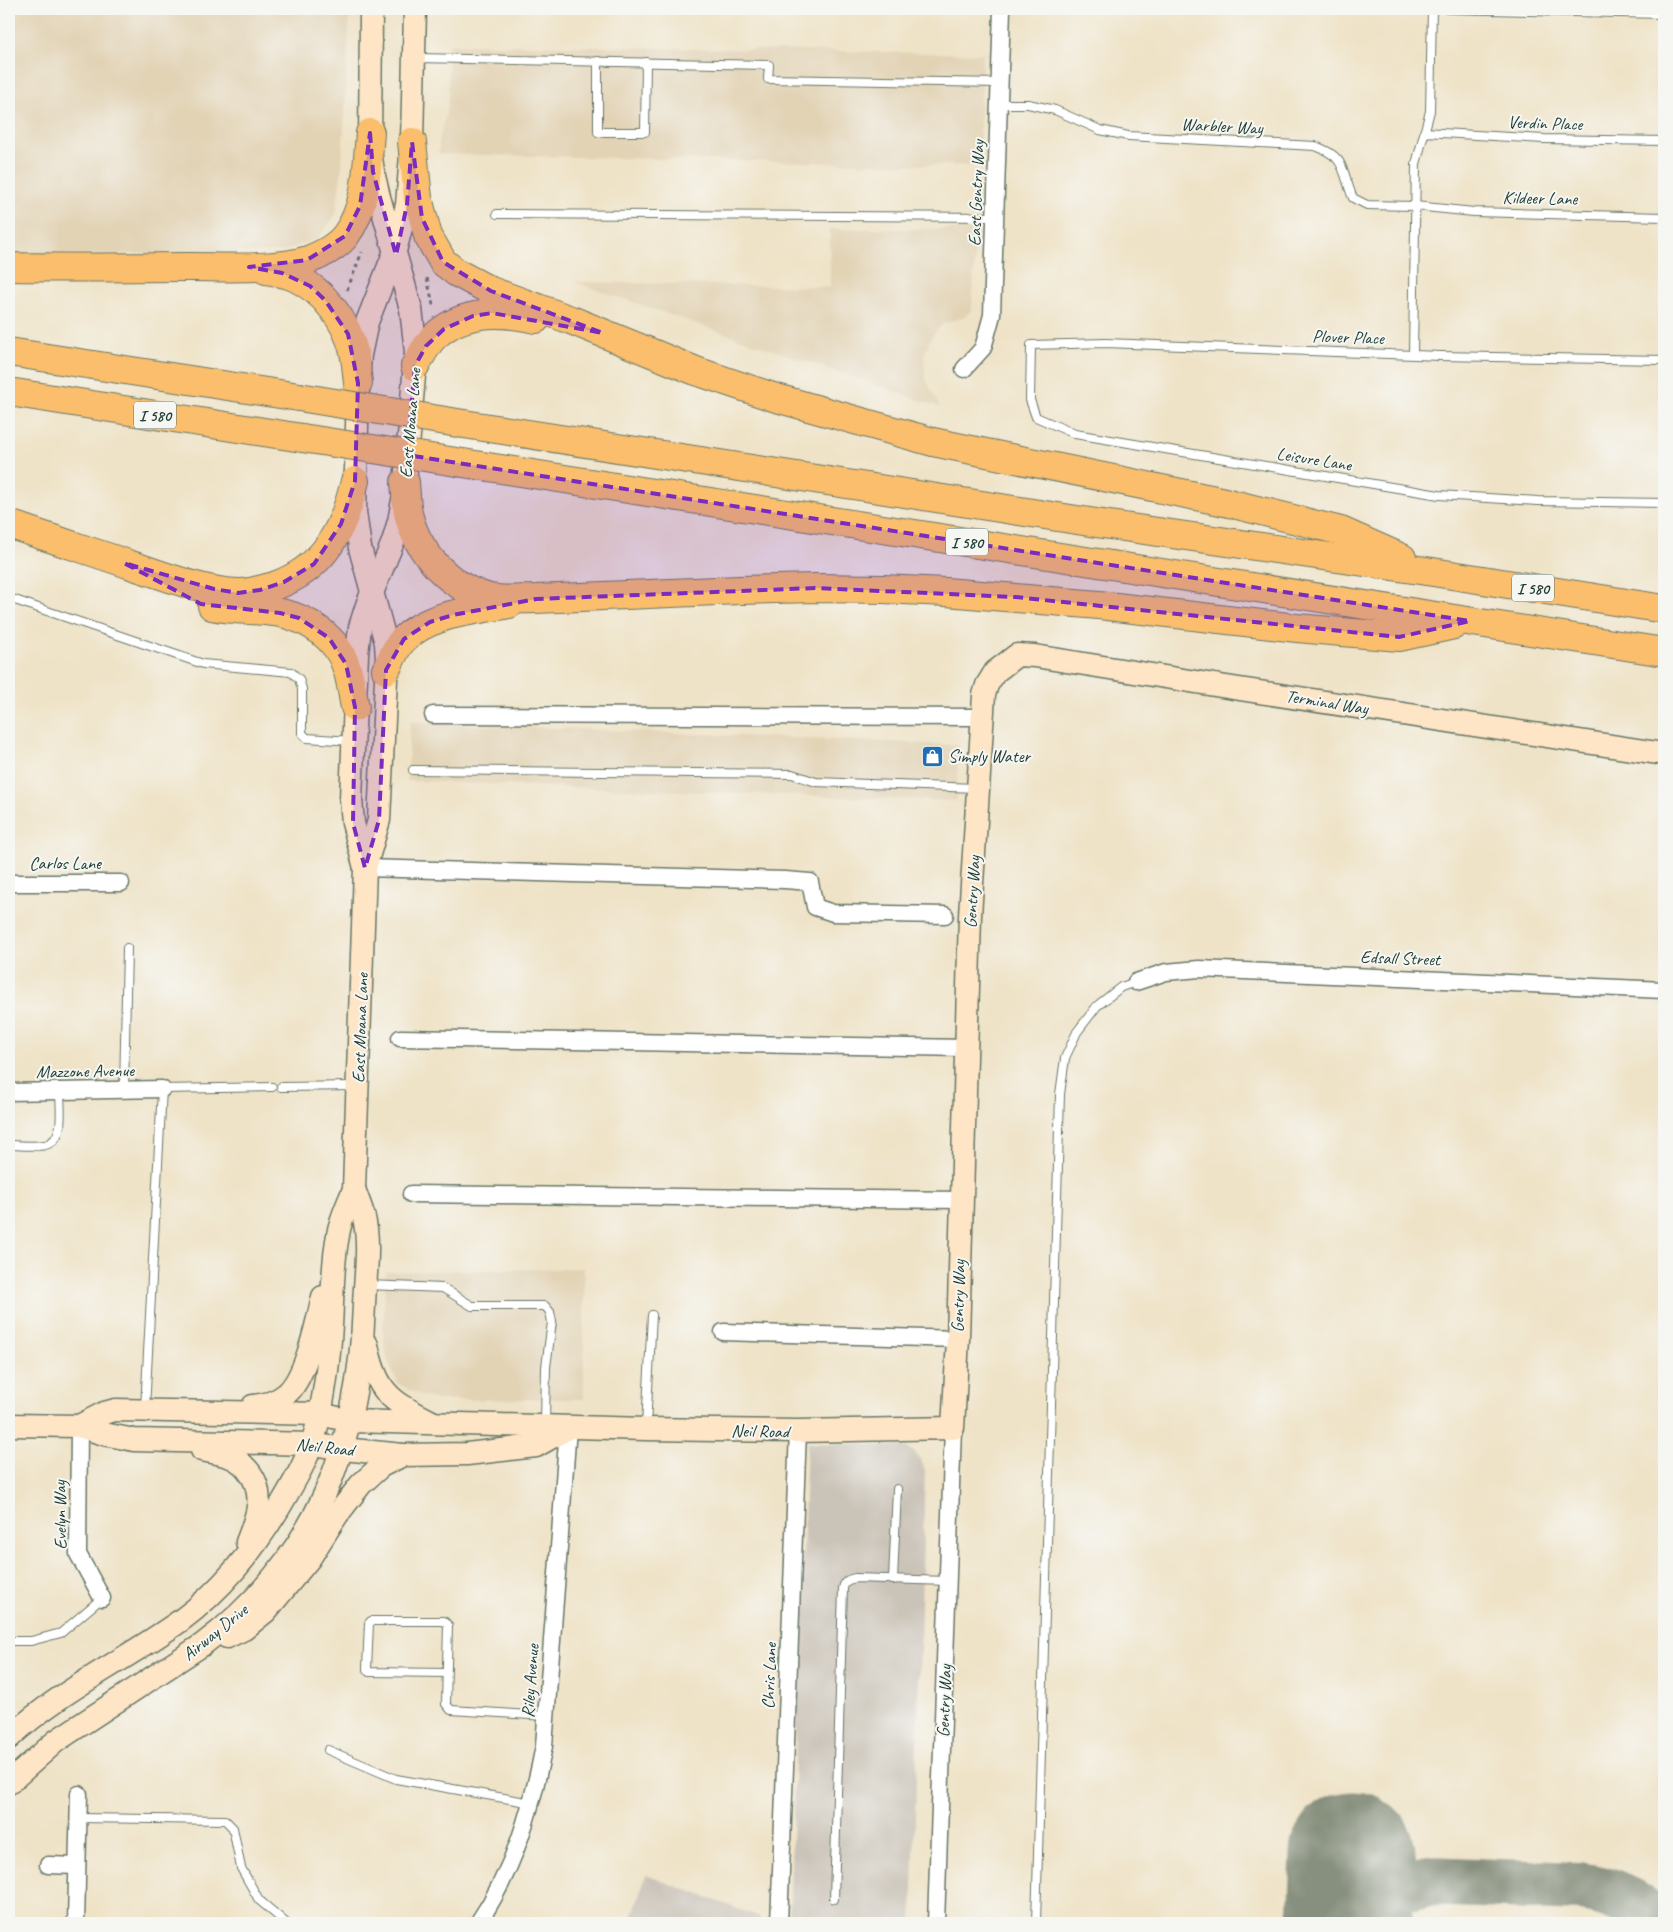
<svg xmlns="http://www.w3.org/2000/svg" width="1673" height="1932" font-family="Caveat,sans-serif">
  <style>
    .built { fill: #e2d3b5 }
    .industrial { fill: #cac3b8 }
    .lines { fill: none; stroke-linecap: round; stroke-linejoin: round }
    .taxiway { stroke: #87907e; stroke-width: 50 }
    .runway { stroke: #87907e; stroke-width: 125 }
    .lane-casing { stroke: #687767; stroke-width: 10 }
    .street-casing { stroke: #687767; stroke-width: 19 }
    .secondary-casing { stroke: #687767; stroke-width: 25 }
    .highway-casing { stroke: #687767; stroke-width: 30 }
    .path { stroke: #687767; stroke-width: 3; stroke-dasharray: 4 4; stroke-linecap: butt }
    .lane { stroke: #fff; stroke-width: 8 }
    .street { stroke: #fff; stroke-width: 16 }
    .secondary { stroke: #fde5c5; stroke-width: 22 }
    .highway { stroke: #fabe6d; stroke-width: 28 }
    .highway-bridge-casing { stroke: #687767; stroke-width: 30; stroke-linecap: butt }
    .highway-bridge { stroke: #fabe6d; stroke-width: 28 }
    .marked { fill: #7b2cbf; fill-opacity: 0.2; stroke: #7b2cbf; stroke-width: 4; stroke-dasharray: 10 6; stroke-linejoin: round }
    .labels { text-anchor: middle; stroke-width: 4; stroke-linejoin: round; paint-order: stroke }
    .shield { fill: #f6f6f2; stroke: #60746d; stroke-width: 1 }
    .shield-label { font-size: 16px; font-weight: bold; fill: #1f3d34 }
    .street-label { font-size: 18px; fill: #1f3d34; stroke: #f6f6f2 }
    .poi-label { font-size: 18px; fill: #1f3d34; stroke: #f6f6f2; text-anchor: start }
  </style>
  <rect width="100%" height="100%" fill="#f6f6f2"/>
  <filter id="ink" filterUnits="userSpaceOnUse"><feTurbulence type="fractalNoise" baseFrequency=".02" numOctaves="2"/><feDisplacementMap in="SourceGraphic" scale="10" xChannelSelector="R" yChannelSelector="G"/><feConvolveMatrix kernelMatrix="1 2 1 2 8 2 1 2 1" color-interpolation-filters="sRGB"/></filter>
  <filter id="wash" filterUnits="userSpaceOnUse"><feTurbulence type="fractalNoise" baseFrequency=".0096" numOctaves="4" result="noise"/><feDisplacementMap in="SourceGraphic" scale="20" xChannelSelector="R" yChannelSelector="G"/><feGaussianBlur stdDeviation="1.12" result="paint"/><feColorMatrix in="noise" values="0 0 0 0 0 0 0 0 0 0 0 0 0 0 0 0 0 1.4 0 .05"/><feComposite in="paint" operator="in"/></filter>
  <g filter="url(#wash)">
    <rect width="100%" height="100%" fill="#efe3c7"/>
    <g class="built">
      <path d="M 9,9 L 350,9 L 342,167 L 336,214 L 318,239 L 280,252 L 9,255 Z"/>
      <path d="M 449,44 L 983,54 L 979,166 L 439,154 L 439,141 L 448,104 Z"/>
      <path d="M 830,229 L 976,229 L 972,309 L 966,316 L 943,324 L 931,337 L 924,355 L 925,377 L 940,407 L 574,282 L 830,287 Z"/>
      <path d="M 410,722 L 958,745 L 957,801 L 407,781 Z"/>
      <path d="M 584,1268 L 584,1399 L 439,1400 L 422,1396 L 398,1384 L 387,1359 L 383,1332 L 386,1272 Z"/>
    </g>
    <g class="industrial">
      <path d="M 807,1443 L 903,1446 L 914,1452 L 921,1460 L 925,1471 L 912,1923 L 789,1923 Z"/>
      <path d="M 646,1875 L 760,1917 L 760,1923 L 630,1923 Z"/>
    </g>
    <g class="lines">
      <path class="taxiway" d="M 1351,1900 L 1428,1881 L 1579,1887 C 1608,1890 1635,1902 1655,1923"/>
      <path class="runway" d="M 1350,1923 L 1353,1854"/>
    </g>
  </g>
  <g filter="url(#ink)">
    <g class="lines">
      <defs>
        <g id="lane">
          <path d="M 1447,9 L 1664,14"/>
          <path d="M 417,58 L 769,65 L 768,79 L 1000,83"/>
          <path d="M 598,61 L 598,132 L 645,132 L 646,62"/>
          <path d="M 999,104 L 1028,104 L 1055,110 L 1100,130 L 1128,136 L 1315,146 C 1347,157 1341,170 1353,198 L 1367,205 L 1415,206 L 1474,212 L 1664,217"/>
          <path d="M 1424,132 L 1544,139 L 1664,141"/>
          <path d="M 497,214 L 996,217"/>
          <path d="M 1413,354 L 1416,164 L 1430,111 L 1432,9"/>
          <path d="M 1664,360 L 1441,356 L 1106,343 L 1031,345 L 1030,400 L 1036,417 L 1075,434 L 1439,495 L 1538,501 L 1664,503"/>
          <path d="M 9,598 L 203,664 L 291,672 L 299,679 L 302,689 L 302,733 L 307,738 L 352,741"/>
          <path d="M 413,770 L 792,774 L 816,782 L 976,788"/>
          <path d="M 281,1087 L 356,1086"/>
          <path d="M 124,1090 L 127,948"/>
          <path d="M 9,1145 C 20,1145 34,1147 45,1145 C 66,1140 60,1108 60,1092"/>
          <path d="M 368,1285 L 443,1288 L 472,1306 L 545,1306 L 550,1312 L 552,1322 L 546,1367 L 545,1425"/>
          <path d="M 145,1409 L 162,1089 L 272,1087"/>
          <path d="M 646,1427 L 652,1315"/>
          <path d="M 893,1580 L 897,1489"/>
          <path d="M 9,1641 L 31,1641 L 61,1633 L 102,1598"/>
          <path d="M 447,1673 L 369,1672 L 367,1669 L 369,1623 L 371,1621 L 444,1621 L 448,1625 L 446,1704 L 451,1710 L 547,1716"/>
          <path d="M 328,1750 L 396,1779 L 532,1803"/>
          <path d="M 78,1818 L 225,1820 L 233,1828 L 241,1868 L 259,1900 L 286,1923"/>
          <path d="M 834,1899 L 843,1588 C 845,1581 847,1580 855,1578 L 948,1581"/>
          <path d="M 1036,1923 L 1060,1094 L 1065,1058 L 1077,1032 L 1097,1006 L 1121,987 L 1136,982"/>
        </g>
        <g id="street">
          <path d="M 964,369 L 983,348 L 992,315 L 1002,9"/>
          <path d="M 433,715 L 982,717"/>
          <path d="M 365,868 L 785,880 L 810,882 L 815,907 L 833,913 L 945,915"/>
          <path d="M 9,883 L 121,883"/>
          <path d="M 1136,982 L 1166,972 L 1199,969 L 1664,990"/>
          <path d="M 400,1038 L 965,1048"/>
          <path d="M 9,1092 L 162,1089"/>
          <path d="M 411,1194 L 961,1200"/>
          <path d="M 723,1332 L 958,1339"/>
          <path d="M 79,1426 L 78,1554 L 102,1598"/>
          <path d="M 48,1865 L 77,1866"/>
          <path d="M 76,1923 L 79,1794"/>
          <path d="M 478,1923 C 514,1870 532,1808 544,1746 L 568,1428"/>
          <path d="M 779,1923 L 798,1431"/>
          <path d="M 936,1923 L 953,1428"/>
        </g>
        <g id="secondary">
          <path d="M 365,868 L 353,823 L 351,799 L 357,654 L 360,627 L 367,605 L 393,542 L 399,521 L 404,495 L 416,352 L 411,309 L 379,197 L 373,172 L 370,150 L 371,9"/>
          <path d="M 367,1345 C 376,1391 390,1401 430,1421"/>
          <path d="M 253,1406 C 264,1405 277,1402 286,1394 C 306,1378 317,1322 323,1297"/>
          <path d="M 9,1425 L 79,1426 L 104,1434 L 134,1440 L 312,1444 L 343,1449 L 403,1455 L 467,1454 L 536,1446 L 568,1428"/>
          <path d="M 79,1426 L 104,1413 L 115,1410 L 320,1414 L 351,1421 L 646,1429 L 798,1431 L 953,1428 L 958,1339 L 970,916 L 984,695 L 987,685 L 995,672 L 1017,655 L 1035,656 L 1233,688 L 1664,754"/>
          <path d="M 202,1450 C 211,1452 220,1453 228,1456 C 235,1458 243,1464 247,1469 C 267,1492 257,1517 247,1542"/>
          <path d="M 227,1637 L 244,1629 L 266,1611 L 309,1559 L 337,1515 L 361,1484 L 381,1466 L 403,1455"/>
          <path d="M 9,1738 C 59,1691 124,1661 180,1621 C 222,1590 252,1552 279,1508 C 293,1484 309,1458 316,1430 C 325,1396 329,1360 331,1325 C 333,1295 332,1265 338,1235 C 340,1219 348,1204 354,1189 L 365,868 L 379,820 L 387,659 L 386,643 L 360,548 L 355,512 L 358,383 L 360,355 L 367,322 L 395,251 L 407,205 L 412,142 L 415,9"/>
          <path d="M 9,1783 L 56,1741 L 202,1645 C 317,1558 359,1446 364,1305 C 365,1276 371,1242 363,1214 C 360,1205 357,1197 354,1189"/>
        </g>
        <g id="highway">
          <path d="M 412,142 L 418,198 L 428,236 L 443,262 L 457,273 L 491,291 L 571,320 L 696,371 L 773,397 L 933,442 L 1225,502 L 1341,531 L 1402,558"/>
          <path d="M 9,267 C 69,268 130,267 191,267 C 224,267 277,270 308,260 C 321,255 337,247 346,235 C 367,207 367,167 370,133"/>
          <path d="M 266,270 C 276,272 287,273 296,278 C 324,291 347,322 354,352 C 356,362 357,373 358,383"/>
          <path d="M 9,352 L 299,397"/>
          <path d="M 415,366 C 421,356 426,345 434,337 C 462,310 500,311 536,319"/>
          <path d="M 9,392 L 302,438"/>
          <path d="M 464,424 L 1096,523 L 1433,572 L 1664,609"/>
          <path d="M 463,463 L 1664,652"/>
          <path d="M 405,482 C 406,492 406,503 408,513 C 417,553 450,588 490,598 C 504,601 521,599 536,599 L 739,590 L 815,588 L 883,589 L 946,592 L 1099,605 L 1297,628 L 1399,637 L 1454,625"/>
          <path d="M 9,524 C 49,538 90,551 131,565 C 165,576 201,591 237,593 C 249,594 262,589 274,586 C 324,569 344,529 355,481"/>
          <path d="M 212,606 C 235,611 258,609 281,613 C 309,619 337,638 346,666 C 351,679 352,693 355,707"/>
          <path d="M 386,670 C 391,660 395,648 403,640 C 429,613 475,611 509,604"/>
        </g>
      </defs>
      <use href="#lane" class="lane-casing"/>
      <use href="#street" class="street-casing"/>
      <use href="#secondary" class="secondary-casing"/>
      <use href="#highway" class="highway-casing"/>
      <g class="path">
        <path d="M 427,278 L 434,309"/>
        <path d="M 347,290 L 362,252"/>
      </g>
      <use href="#lane" class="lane"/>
      <use href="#street" class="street"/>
      <use href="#secondary" class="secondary"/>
      <use href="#highway" class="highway"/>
      <defs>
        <g id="highway-bridge">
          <path d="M 299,397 L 464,424"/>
          <path d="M 302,438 L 463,463"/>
        </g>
      </defs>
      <use href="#highway-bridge" class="highway-bridge-casing"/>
      <use href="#highway-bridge" class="highway-bridge"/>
    </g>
  </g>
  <path class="marked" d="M 370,133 L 373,172 L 396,255 L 407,205 L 412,142 L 422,218 L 443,262 L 491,291 L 603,333 L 492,313 L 473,316 L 444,329 L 426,346 L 415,366 L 407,455 L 1470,621 L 1399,637 L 1015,597 L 815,588 L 536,599 L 453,615 L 430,622 L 404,639 L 386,670 L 379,820 L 365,868 L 353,823 L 355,707 L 346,664 L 329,638 L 299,618 L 280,613 L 201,604 L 124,563 L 214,589 L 238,593 L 260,590 L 284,582 L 314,564 L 341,524 L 355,481 L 358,383 L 348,334 L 325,300 L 310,286 L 282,273 L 249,267 L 307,260 L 345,236 L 360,206 Z"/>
  <defs>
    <symbol id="shop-square" viewBox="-11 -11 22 22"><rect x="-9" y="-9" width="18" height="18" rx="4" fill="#1f6fb2" stroke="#f6f6f2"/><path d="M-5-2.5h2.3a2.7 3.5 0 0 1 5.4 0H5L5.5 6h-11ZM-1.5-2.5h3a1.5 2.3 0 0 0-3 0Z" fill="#fff"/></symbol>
  </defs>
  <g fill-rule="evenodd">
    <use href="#shop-square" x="920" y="744" width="25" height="25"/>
  </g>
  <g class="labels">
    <g class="shield">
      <rect x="134" y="401.5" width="42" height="27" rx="4"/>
      <rect x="946" y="528.5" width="42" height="27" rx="4"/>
      <rect x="1512" y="574.5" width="42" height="27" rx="4"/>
    </g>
    <g class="shield-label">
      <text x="155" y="421">I 580</text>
      <text x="967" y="548">I 580</text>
      <text x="1533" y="594">I 580</text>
    </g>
    <g class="street-label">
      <text transform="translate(1545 123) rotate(2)" y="6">Verdin Place</text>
      <text transform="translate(1222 126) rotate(3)" y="6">Warbler Way</text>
      <text transform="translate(976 193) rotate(-88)" y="6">East Gentry Way</text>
      <text transform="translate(1540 198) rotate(1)" y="6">Kildeer Lane</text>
      <text transform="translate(1348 337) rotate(2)" y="6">Plover Place</text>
      <text transform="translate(410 423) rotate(-85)" y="6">East Moana Lane</text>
      <text transform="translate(1314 459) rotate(9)" y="6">Leisure Lane</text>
      <text transform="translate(1327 702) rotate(9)" y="6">Terminal Way</text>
      <text x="65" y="869">Carlos Lane</text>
      <text transform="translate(972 892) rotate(-87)" y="6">Gentry Way</text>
      <text transform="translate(1400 958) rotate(2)" y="6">Edsall Street</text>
      <text transform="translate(360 1028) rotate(-88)" y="6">East Moana Lane</text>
      <text transform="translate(85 1071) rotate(-1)" y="6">Mazzone Avenue</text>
      <text transform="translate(958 1296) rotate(-89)" y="6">Gentry Way</text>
      <text transform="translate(760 1431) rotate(1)" y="6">Neil Road</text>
      <text transform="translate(325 1447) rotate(6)" y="6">Neil Road</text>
      <text transform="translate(60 1515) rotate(-91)" y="6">Evelyn Way</text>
      <text transform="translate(215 1632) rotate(-39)" y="6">Airway Drive</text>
      <text transform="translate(769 1676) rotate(-88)" y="6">Chris Lane</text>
      <text transform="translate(530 1681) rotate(-86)" y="6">Riley Avenue</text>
      <text transform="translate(944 1701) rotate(-88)" y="6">Gentry Way</text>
    </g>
    <g class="poi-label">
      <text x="948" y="762">Simply Water</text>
    </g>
  </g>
  <rect width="1673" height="1932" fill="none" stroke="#f6f6f2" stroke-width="30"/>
</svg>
